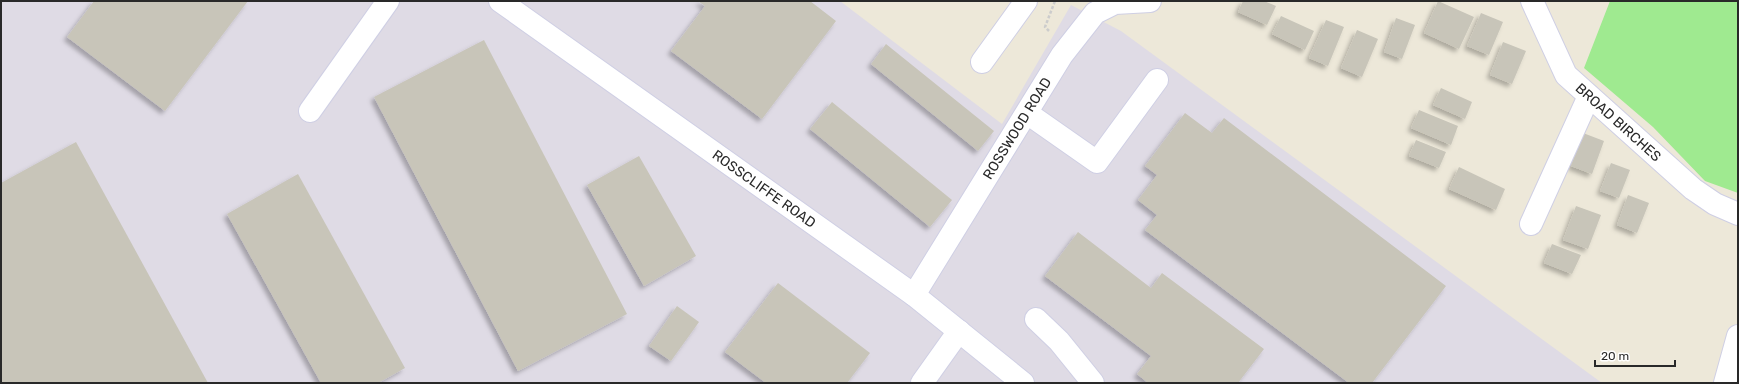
<svg xmlns="http://www.w3.org/2000/svg" width="1739" height="384" font-family="Rubik,sans-serif">
  <style>
    .industrial { fill: #dfdbe5 }
    .green { fill: #9fea90 }
    .building { fill: #c8c5b9; filter: url(#shadow) }
    .lines { fill: none; stroke-linecap: round; stroke-linejoin: round }
    .minor-casing { stroke: #cfcfe4; stroke-width: 24 }
    .path { stroke: #ccc; stroke-width: 2.5; stroke-dasharray: 3 2; stroke-linecap: butt }
    .minor { stroke: #fff; stroke-width: 22 }
    .labels { text-anchor: middle; stroke-width: 4; stroke-linejoin: round; paint-order: stroke }
    .street-label { font-size: 14px; fill: #292929; stroke: #fff }
  </style>
  <defs>
    <filter id="shadow"><feDropShadow dx="-3.5" dy="3.5" stdDeviation="2" flood-color="#0004"/></filter>
  </defs>
  <rect width="100%" height="100%" fill="#ede8d9"/>
  <path class="industrial" d="M 1,1 L 840,1 L 1002,124 L 1071,5 L 1121,31 L 1602,383 L 1,383 Z"/>
  <path class="green" d="M 1610,1 L 1738,1 L 1738,193 L 1705,181 L 1653,127 L 1584,68 Z"/>
  <g class="building">
    <path d="M 94,1 L 248,1 L 165,111 L 67,37 Z"/>
    <path d="M 698,1 L 810,1 L 836,21 L 762,119 L 671,51 L 705,6 Z"/>
    <path d="M 1243,1 L 1264,1 L 1276,6 L 1267,25 L 1238,12 Z"/>
    <path d="M 1438,1 L 1474,17 L 1459,49 L 1424,33 Z"/>
    <path d="M 1481,13 L 1503,22 L 1489,55 L 1467,46 Z"/>
    <path d="M 1281,16 L 1314,31 L 1305,50 L 1272,34 Z"/>
    <path d="M 1396,18 L 1415,25 L 1402,59 L 1384,52 Z"/>
    <path d="M 1326,20 L 1344,27 L 1328,66 L 1309,58 Z"/>
    <path d="M 1357,30 L 1378,39 L 1362,77 L 1341,68 Z"/>
    <path d="M 484,40 L 627,314 L 518,371 L 374,97 Z"/>
    <path d="M 1503,42 L 1526,51 L 1512,84 L 1490,75 Z"/>
    <path d="M 886,44 L 994,131 L 978,151 L 871,64 Z"/>
    <path d="M 1441,88 L 1472,102 L 1465,119 L 1433,105 Z"/>
    <path d="M 832,102 L 952,200 L 930,227 L 810,129 Z"/>
    <path d="M 1419,110 L 1458,126 L 1451,145 L 1411,128 Z"/>
    <path d="M 1185,113 L 1212,133 L 1224,118 L 1446,286 L 1372,383 L 1349,383 L 1145,230 L 1157,215 L 1138,200 L 1157,175 L 1145,166 Z"/>
    <path d="M 1583,133 L 1604,141 L 1592,174 L 1571,166 Z"/>
    <path d="M 1416,140 L 1446,152 L 1439,168 L 1409,156 Z"/>
    <path d="M 76,142 L 208,383 L 1,383 L 1,183 Z"/>
    <path d="M 639,156 L 696,256 L 644,286 L 587,185 Z"/>
    <path d="M 1611,163 L 1630,170 L 1619,198 L 1600,191 Z"/>
    <path d="M 1459,167 L 1505,189 L 1496,210 L 1449,189 Z"/>
    <path d="M 298,174 L 405,368 L 378,383 L 321,383 L 227,214 Z"/>
    <path d="M 1628,195 L 1649,203 L 1637,233 L 1617,225 Z"/>
    <path d="M 1576,206 L 1601,215 L 1588,249 L 1563,240 Z"/>
    <path d="M 1078,232 L 1151,288 L 1162,273 L 1264,349 L 1238,383 L 1148,383 L 1137,374 L 1151,356 L 1045,276 Z"/>
    <path d="M 1552,244 L 1581,255 L 1572,274 L 1544,263 Z"/>
    <path d="M 778,283 L 870,353 L 847,383 L 766,383 L 725,352 Z"/>
    <path d="M 677,306 L 699,322 L 671,361 L 649,346 Z"/>
  </g>
  <g class="lines">
    <defs>
      <g id="minor">
        <path id="s1" d="M 500,1 L 914,295 L 1023,383"/>
        <path id="s2" d="M 1532,1 L 1566,75 L 1693,189 L 1715,204 L 1738,214"/>
        <path d="M 982,62 L 1026,1"/>
        <path d="M 310,111 L 388,1"/>
        <path d="M 1027,113 L 1097,162 L 1157,80"/>
        <path d="M 1531,224 L 1589,96"/>
        <path id="s3" d="M 914,295 L 1062,55 L 1095,13 L 1115,3 L 1150,1"/>
        <path d="M 1036,319 L 1059,341 L 1093,383"/>
        <path d="M 922,383 L 959,331"/>
        <path d="M 1725,383 L 1738,336"/>
      </g>
    </defs>
    <use href="#minor" class="minor-casing"/>
    <path class="path" d="M 1049,31 L 1045,27 L 1055,1"/>
    <use href="#minor" class="minor"/>
  </g>
  <g class="labels">
    <g class="street-label">
      <text dy="5" stroke="none"><textPath href="#s2" startOffset="152">BROAD BIRCHES</textPath></text>
      <text dy="5" stroke="none"><textPath href="#s3" startOffset="196">ROSSWOOD ROAD</textPath></text>
      <text dy="5" stroke="none"><textPath href="#s1" startOffset="324">ROSSCLIFFE ROAD</textPath></text>
    </g>
  </g>
  <rect width="1739" height="384" fill="none" stroke="#292929" stroke-width="4"/>
  <path d="M1595 360v6h80v-6" fill="none" stroke="#292929" stroke-width="2"/>
  <text x="1601" y="360" font-size="12" fill="#292929" stroke="#ffffff" stroke-width="3" paint-order="stroke">20 m</text>
</svg>
